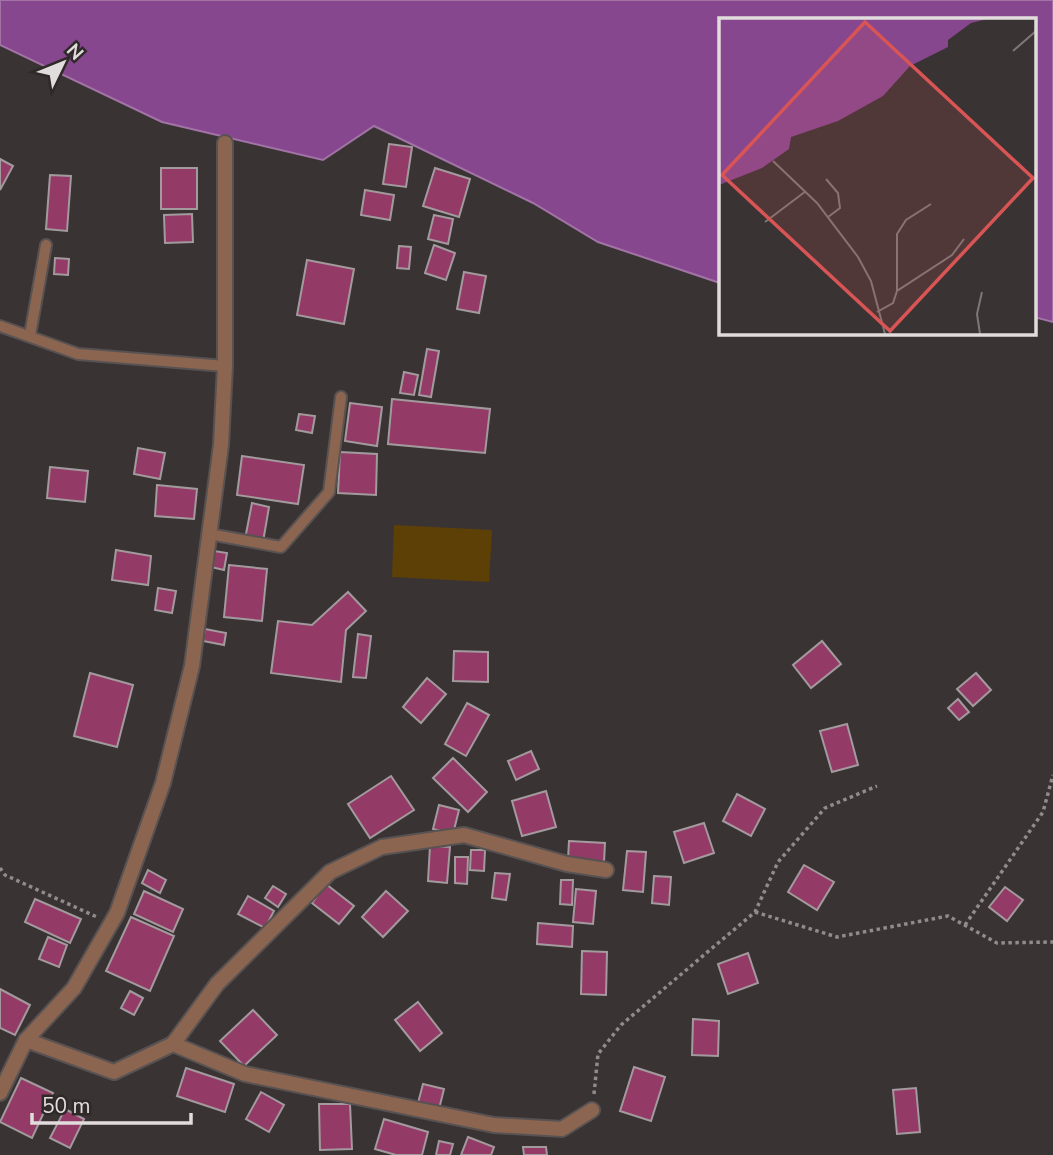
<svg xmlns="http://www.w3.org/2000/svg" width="1053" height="1155" font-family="'Nunito Sans',sans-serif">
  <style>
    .green { fill: #5c4006 }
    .water { fill: #86478f; stroke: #a274a6; stroke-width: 2 }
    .building { fill: #933a67; stroke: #a29a9d; stroke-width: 2 }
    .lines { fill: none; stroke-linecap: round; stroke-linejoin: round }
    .service-casing { stroke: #585252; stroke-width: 14 }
    .minor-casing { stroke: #585252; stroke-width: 18 }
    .path { stroke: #918b8b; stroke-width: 3.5; stroke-dasharray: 3.5 3.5; stroke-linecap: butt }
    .service { stroke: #8b6550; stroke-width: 10 }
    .minor { stroke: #8b6550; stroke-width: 14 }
    .inset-road { fill: none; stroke: #7d7777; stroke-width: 2 }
    .view { fill: #d95555; fill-opacity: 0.15; stroke: #d95555; stroke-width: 3.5 }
    .inset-edge { fill: none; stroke: #e2dddd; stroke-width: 3.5 }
  </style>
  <rect width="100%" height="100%" fill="#3a3333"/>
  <path class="green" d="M 394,525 L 492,530 L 489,582 L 392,577 Z"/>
  <path class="water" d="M 0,0 L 1053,0 L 1053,322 L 1034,317 L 1034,19 L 720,19 L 720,283 L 598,242 L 533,203 L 374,126 L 323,160 L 162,122 L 0,45 Z"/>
  <g class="building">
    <path d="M 389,144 L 412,147 L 406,187 L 383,184 Z"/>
    <path d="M 0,159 L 13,166 L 0,190 Z"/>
    <rect x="161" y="168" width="36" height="41"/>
    <path d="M 435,168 L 470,179 L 459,217 L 423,206 Z"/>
    <path d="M 50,175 L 71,176 L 67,231 L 46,229 Z"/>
    <path d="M 365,190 L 394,195 L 390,220 L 361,215 Z"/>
    <path d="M 192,214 L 193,242 L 165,243 L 164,215 Z"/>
    <path d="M 434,215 L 453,219 L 448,244 L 428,239 Z"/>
    <path d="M 434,245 L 455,253 L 446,280 L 425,273 Z"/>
    <path d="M 399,246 L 411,247 L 409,269 L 397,268 Z"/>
    <path d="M 55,258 L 69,259 L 68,275 L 54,274 Z"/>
    <path d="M 307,260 L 354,269 L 344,324 L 297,315 Z"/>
    <path d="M 464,272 L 486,276 L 479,313 L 457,309 Z"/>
    <path d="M 427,349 L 439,351 L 431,397 L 419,395 Z"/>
    <path d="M 404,372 L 418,375 L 414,395 L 400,393 Z"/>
    <path d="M 392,399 L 490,409 L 485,453 L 388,444 Z"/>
    <path d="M 350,403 L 382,407 L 377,446 L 345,441 Z"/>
    <path d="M 299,414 L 315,416 L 312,433 L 296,430 Z"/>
    <path d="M 138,448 L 165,453 L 160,479 L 134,474 Z"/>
    <path d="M 340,452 L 377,454 L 376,495 L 338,493 Z"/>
    <path d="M 242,456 L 304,465 L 298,504 L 237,495 Z"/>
    <path d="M 50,467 L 88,471 L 85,502 L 47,498 Z"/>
    <path d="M 157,485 L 197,489 L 194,519 L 155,516 Z"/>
    <path d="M 252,503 L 269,507 L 263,542 L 245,539 Z"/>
    <path d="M 116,550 L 151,556 L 148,585 L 112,580 Z"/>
    <path d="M 214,551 L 227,553 L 224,570 L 211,567 Z"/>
    <path d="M 229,565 L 267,569 L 262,621 L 224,617 Z"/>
    <path d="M 158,588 L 176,591 L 172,613 L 155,610 Z"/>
    <path d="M 348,592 L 366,611 L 346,630 L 341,682 L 271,673 L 278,621 L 312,625 Z"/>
    <path d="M 205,629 L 226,633 L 224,645 L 203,641 Z"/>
    <path d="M 358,634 L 371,636 L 366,678 L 353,677 Z"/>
    <path d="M 822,641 L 841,664 L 811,688 L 793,665 Z"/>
    <path d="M 454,651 L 488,652 L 488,682 L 453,681 Z"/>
    <path d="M 90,673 L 133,685 L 117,747 L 74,736 Z"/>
    <path d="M 976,673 L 991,690 L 973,706 L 957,689 Z"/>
    <path d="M 427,678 L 446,694 L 421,723 L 403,707 Z"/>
    <path d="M 958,699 L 969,712 L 959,720 L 948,708 Z"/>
    <path d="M 467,703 L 489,715 L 466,756 L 445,744 Z"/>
    <path d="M 847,724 L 858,765 L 832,772 L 820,731 Z"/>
    <path d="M 531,751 L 539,769 L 516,780 L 508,761 Z"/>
    <path d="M 453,758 L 487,792 L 468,812 L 433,778 Z"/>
    <path d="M 391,776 L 414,810 L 370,838 L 348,804 Z"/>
    <path d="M 546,791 L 556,827 L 522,836 L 512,801 Z"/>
    <path d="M 737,794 L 765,809 L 751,836 L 723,821 Z"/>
    <path d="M 439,805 L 459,810 L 453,834 L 433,829 Z"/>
    <path d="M 704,823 L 714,853 L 684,863 L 674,832 Z"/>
    <path d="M 569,841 L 605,843 L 604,862 L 568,859 Z"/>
    <path d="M 430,846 L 450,847 L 447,883 L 428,881 Z"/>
    <path d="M 471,850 L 485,850 L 484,871 L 470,870 Z"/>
    <path d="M 627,851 L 646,852 L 643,892 L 623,890 Z"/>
    <path d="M 455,857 L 468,857 L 467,884 L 455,883 Z"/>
    <path d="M 804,865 L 834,882 L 817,910 L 788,892 Z"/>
    <path d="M 148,870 L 166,880 L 160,893 L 142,883 Z"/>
    <path d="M 495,873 L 510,874 L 506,900 L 492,898 Z"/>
    <path d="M 654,876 L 671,877 L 669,905 L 652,903 Z"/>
    <path d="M 561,880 L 573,880 L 572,905 L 560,904 Z"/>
    <path d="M 326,884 L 354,906 L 339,924 L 312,903 Z"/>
    <path d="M 273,886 L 286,894 L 278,907 L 265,898 Z"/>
    <path d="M 1005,887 L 1023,900 L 1007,921 L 989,907 Z"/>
    <path d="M 576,889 L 596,891 L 593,924 L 573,922 Z"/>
    <path d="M 144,891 L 183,909 L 173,932 L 134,914 Z"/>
    <path d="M 386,891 L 408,911 L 383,937 L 362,917 Z"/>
    <path d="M 248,896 L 274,911 L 265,928 L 238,914 Z"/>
    <path d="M 35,899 L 81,919 L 70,943 L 25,922 Z"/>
    <path d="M 131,917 L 174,936 L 150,991 L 106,971 Z"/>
    <path d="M 538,923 L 573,926 L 572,947 L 537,944 Z"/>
    <path d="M 48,937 L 67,945 L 59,967 L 39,959 Z"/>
    <path d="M 582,951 L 607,952 L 606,995 L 581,994 Z"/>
    <path d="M 748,953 L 758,983 L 728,994 L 718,964 Z"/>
    <path d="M 0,989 L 30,1005 L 15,1035 L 0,1028 Z"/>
    <path d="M 130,991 L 143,998 L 134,1015 L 121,1008 Z"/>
    <path d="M 418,1002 L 442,1033 L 420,1051 L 395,1020 Z"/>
    <path d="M 253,1010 L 277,1035 L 244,1066 L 220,1041 Z"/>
    <path d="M 693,1019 L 719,1021 L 718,1056 L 692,1055 Z"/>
    <path d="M 634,1067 L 665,1077 L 651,1121 L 620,1111 Z"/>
    <path d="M 186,1068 L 234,1084 L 225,1112 L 177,1096 Z"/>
    <path d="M 21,1078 L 53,1093 L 32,1138 L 0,1122 Z"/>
    <path d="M 423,1084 L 444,1089 L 439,1109 L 418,1103 Z"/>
    <path d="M 916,1088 L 920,1132 L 897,1134 L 893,1090 Z"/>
    <path d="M 261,1092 L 284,1105 L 269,1132 L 246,1119 Z"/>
    <path d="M 319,1104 L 350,1104 L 352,1149 L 320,1150 Z"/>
    <path d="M 65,1109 L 84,1119 L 70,1148 L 50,1138 Z"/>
    <path d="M 384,1119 L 428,1132 L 422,1155 L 396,1155 L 375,1149 Z"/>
    <path d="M 468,1137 L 494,1147 L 491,1155 L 461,1155 Z"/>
    <path d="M 439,1141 L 453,1144 L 450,1155 L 436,1155 Z"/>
    <path d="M 523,1147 L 546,1147 L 547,1155 L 524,1155 Z"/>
  </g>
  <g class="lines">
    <defs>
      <g id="service">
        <path d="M 0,326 L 78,354 L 225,366"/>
        <path d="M 30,335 L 46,245"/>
        <path d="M 209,534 L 281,547 L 329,492 L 341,397"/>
      </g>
      <g id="minor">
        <path d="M 26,1040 L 114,1072 L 173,1044 L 245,1074 L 494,1125 L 562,1129 L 592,1110"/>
        <path d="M 173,1044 L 217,984 L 330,872 L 382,847 L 464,835 L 567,864 L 606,870"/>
        <path d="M 0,1093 L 26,1040 L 74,988 L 117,913 L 163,783 L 192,666 L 221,445 L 225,366 L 225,143"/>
      </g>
    </defs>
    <use href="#service" class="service-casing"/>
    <use href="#minor" class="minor-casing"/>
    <g class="path">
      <path d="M 0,868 L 5,875 L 97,917"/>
      <path d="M 755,912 L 837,937 L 948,916 L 997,943 L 1053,942"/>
      <path d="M 965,925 L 1043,812 L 1053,775"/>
      <path d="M 594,1094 L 598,1054 L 621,1025 L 755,912 L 778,862 L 825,808 L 877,786"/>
    </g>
    <use href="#service" class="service"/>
    <use href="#minor" class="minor"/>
  </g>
  <g transform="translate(719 18)">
    <rect width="317" height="317" fill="#3a3333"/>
    <path d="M 0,1 L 268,1 L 252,5 L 229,22 L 229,29 L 191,48 L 164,78 L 119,103 L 72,119 L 70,131 L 43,150 L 0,167 Z" fill="#86478f"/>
    <path class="inset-road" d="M 294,33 L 317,13M 54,143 L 98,185 L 139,239 L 152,263 L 166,316M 107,161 L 119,175 L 121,190 L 109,199M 46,204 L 87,173M 178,273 L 178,216 L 187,202 L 212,186M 158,294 L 174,285 L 178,273 L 233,237 L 245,221M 261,316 L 258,296 L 263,274"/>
    <path class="view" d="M 146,4 L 314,160 L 171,313 L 3,157 Z"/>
    <rect width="317" height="317" class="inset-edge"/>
  </g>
  <g transform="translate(63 63) rotate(47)" stroke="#302929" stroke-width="5" paint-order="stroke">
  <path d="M0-5L12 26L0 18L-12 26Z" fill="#e2dddd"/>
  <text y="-10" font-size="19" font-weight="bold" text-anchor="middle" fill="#e2dddd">N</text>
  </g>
  <path d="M32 1113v10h159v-10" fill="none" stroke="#e2dddd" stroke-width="3.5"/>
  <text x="42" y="1113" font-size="21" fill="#e2dddd" stroke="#302929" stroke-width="5" paint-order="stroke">50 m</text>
</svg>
